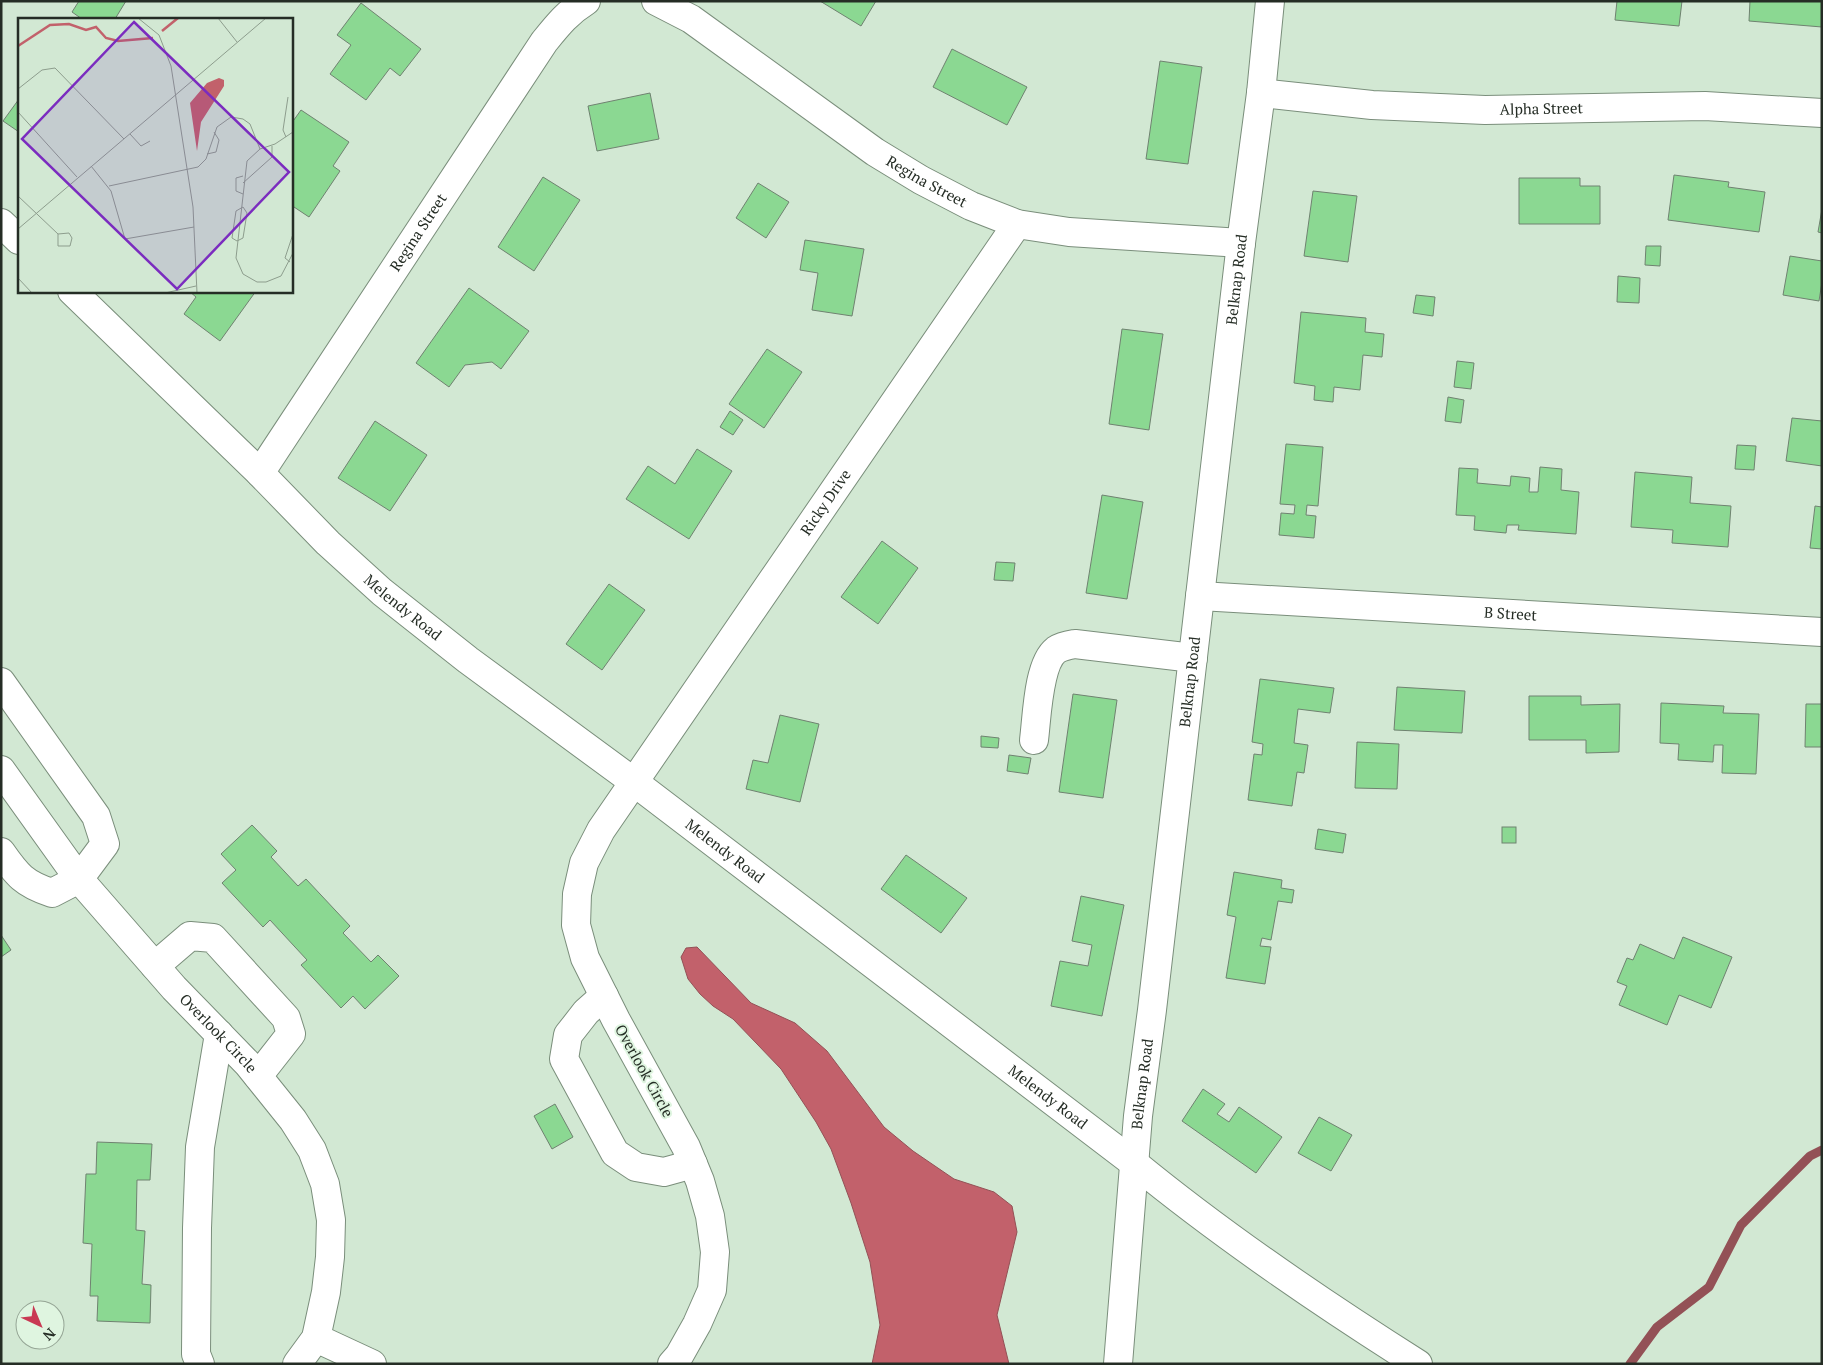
<svg xmlns="http://www.w3.org/2000/svg" width="1823" height="1365" font-family="'PT Serif',serif">
  <style>
    .water { fill: #c2616b; stroke: #935156 }
    .lines { fill: none; stroke-linecap: round; stroke-linejoin: round }
    .stream { stroke: #935156; stroke-width: 9 }
    .building { fill: #8bd892; stroke: #6f8270 }
    .minor-casing { stroke: #7a8e7b; stroke-width: 30 }
    .minor { stroke: #fff; stroke-width: 28 }
    .labels { text-anchor: middle; stroke-width: 4; stroke-linejoin: round; paint-order: stroke }
    .street-label { font-size: 15px; fill: #252d25; stroke: #dff5e0 }
    .inset-river { fill: none; stroke: #c2616b; stroke-width: 2.5 }
    .inset-road { fill: none; stroke: #8d9d8d; stroke-width: 1 }
    .view { fill: #7b2cbf; fill-opacity: 0.15; stroke: #7b2cbf; stroke-width: 2.5 }
    .inset-edge { fill: none; stroke: #252d25; stroke-width: 2.5 }
  </style>
  <rect width="100%" height="100%" fill="#d2e8d3"/>
  <path class="water" d="M 697,947 L 751,1003 L 795,1023 L 827,1051 L 884,1127 L 913,1151 L 954,1179 L 994,1192 L 1012,1206 L 1017,1232 L 997,1315 L 1009,1364 L 872,1364 L 880,1325 L 870,1262 L 851,1203 L 831,1149 L 816,1122 L 781,1069 L 733,1019 L 713,1006 L 700,994 L 688,979 L 681,957 L 686,948 Z"/>
  <g class="lines">
    <path class="stream" d="M 1630,1364 L 1657,1327 L 1709,1287 L 1741,1225 L 1810,1156 L 1822,1150"/>
  </g>
  <g class="building">
    <path d="M 79,1 L 126,1 L 115,19 L 82,19 L 72,12 Z"/>
    <path d="M 820,1 L 876,1 L 861,26 Z"/>
    <path d="M 1617,1 L 1682,1 L 1679,26 L 1615,20 Z"/>
    <path d="M 1750,1 L 1822,1 L 1822,27 L 1749,21 Z"/>
    <path d="M 361,3 L 421,49 L 400,76 L 390,68 L 366,100 L 330,74 L 351,45 L 337,35 Z"/>
    <path d="M 952,49 L 1027,87 L 1007,125 L 933,87 Z"/>
    <path d="M 1160,61 L 1202,67 L 1188,164 L 1146,159 Z"/>
    <path d="M 650,93 L 659,139 L 597,151 L 588,106 Z"/>
    <path d="M 19,99 L 19,132 L 3,121 Z"/>
    <path d="M 301,110 L 349,142 L 333,166 L 340,171 L 309,217 L 291,205 L 291,124 Z"/>
    <path d="M 1674,175 L 1729,182 L 1728,187 L 1765,192 L 1759,232 L 1668,220 Z"/>
    <path d="M 543,177 L 580,200 L 534,271 L 498,247 Z"/>
    <path d="M 1519,178 L 1580,178 L 1580,186 L 1600,186 L 1600,224 L 1519,224 Z"/>
    <path d="M 758,183 L 789,202 L 766,238 L 736,218 Z"/>
    <path d="M 1313,191 L 1357,196 L 1348,262 L 1304,256 Z"/>
    <path d="M 1822,209 L 1822,233 L 1818,232 Z"/>
    <path d="M 805,240 L 864,249 L 852,316 L 812,310 L 818,273 L 800,270 Z"/>
    <path d="M 1646,246 L 1661,246 L 1660,266 L 1645,265 Z"/>
    <path d="M 1790,256 L 1822,261 L 1822,282 L 1819,301 L 1783,295 Z"/>
    <path d="M 1618,276 L 1640,278 L 1639,303 L 1617,302 Z"/>
    <path d="M 469,288 L 529,331 L 501,369 L 492,362 L 465,365 L 449,387 L 416,363 Z"/>
    <path d="M 189,291 L 256,291 L 220,341 L 184,314 L 196,297 Z"/>
    <path d="M 1416,295 L 1435,297 L 1433,316 L 1413,313 Z"/>
    <path d="M 1301,312 L 1366,318 L 1365,332 L 1384,334 L 1382,357 L 1363,355 L 1360,390 L 1334,387 L 1333,402 L 1314,400 L 1315,386 L 1294,383 Z"/>
    <path d="M 1122,329 L 1163,334 L 1149,430 L 1109,424 Z"/>
    <path d="M 767,349 L 802,372 L 764,428 L 729,404 Z"/>
    <path d="M 1457,361 L 1474,363 L 1471,389 L 1454,387 Z"/>
    <path d="M 1448,397 L 1464,400 L 1461,423 L 1445,421 Z"/>
    <path d="M 730,411 L 743,420 L 733,435 L 720,427 Z"/>
    <path d="M 1792,418 L 1822,421 L 1822,466 L 1786,461 Z"/>
    <path d="M 375,421 L 427,455 L 390,511 L 338,478 Z"/>
    <path d="M 1286,444 L 1323,447 L 1318,506 L 1307,505 L 1306,515 L 1316,516 L 1314,538 L 1279,535 L 1281,513 L 1294,514 L 1295,505 L 1280,504 Z"/>
    <path d="M 1737,445 L 1756,446 L 1754,470 L 1735,469 Z"/>
    <path d="M 697,449 L 732,471 L 689,539 L 626,499 L 648,466 L 675,484 Z"/>
    <path d="M 1540,467 L 1562,469 L 1561,490 L 1579,492 L 1576,534 L 1518,530 L 1519,525 L 1507,525 L 1506,533 L 1474,530 L 1475,516 L 1456,515 L 1459,468 L 1478,469 L 1477,483 L 1510,486 L 1511,476 L 1530,478 L 1529,492 L 1538,492 Z"/>
    <path d="M 1635,472 L 1692,477 L 1690,503 L 1731,506 L 1728,547 L 1672,543 L 1673,530 L 1631,527 Z"/>
    <path d="M 1102,495 L 1143,502 L 1127,599 L 1086,593 Z"/>
    <path d="M 1815,506 L 1822,507 L 1822,549 L 1810,548 Z"/>
    <path d="M 882,541 L 918,568 L 878,624 L 841,597 Z"/>
    <path d="M 996,562 L 1015,563 L 1013,581 L 994,580 Z"/>
    <path d="M 609,584 L 645,610 L 602,670 L 566,644 Z"/>
    <path d="M 1260,679 L 1334,688 L 1330,713 L 1298,709 L 1294,743 L 1308,745 L 1304,773 L 1297,772 L 1292,806 L 1248,800 L 1254,754 L 1262,755 L 1263,744 L 1252,742 Z"/>
    <path d="M 1397,687 L 1465,691 L 1462,733 L 1394,730 Z"/>
    <path d="M 1073,694 L 1117,700 L 1103,798 L 1059,792 Z"/>
    <path d="M 1529,696 L 1581,696 L 1581,705 L 1620,704 L 1619,752 L 1586,753 L 1586,740 L 1529,740 Z"/>
    <path d="M 1661,703 L 1724,706 L 1723,713 L 1759,714 L 1756,774 L 1722,773 L 1723,745 L 1714,745 L 1713,762 L 1678,760 L 1679,744 L 1660,743 Z"/>
    <path d="M 1806,704 L 1822,704 L 1822,747 L 1805,747 Z"/>
    <path d="M 780,715 L 819,724 L 800,802 L 746,789 L 753,760 L 768,763 Z"/>
    <path d="M 981,736 L 999,738 L 998,748 L 981,747 Z"/>
    <path d="M 1357,742 L 1399,744 L 1397,789 L 1355,788 Z"/>
    <path d="M 1009,755 L 1031,758 L 1028,774 L 1007,771 Z"/>
    <path d="M 252,825 L 277,851 L 271,857 L 298,886 L 306,879 L 350,926 L 343,933 L 371,962 L 378,955 L 399,976 L 365,1009 L 353,996 L 341,1008 L 301,965 L 307,960 L 270,920 L 263,927 L 222,883 L 236,870 L 221,854 Z"/>
    <rect x="1502" y="827" width="14" height="16"/>
    <path d="M 1318,829 L 1346,834 L 1343,853 L 1315,849 Z"/>
    <path d="M 906,855 L 967,898 L 941,933 L 881,889 Z"/>
    <path d="M 1234,872 L 1282,880 L 1281,888 L 1294,890 L 1292,903 L 1278,901 L 1271,940 L 1262,938 L 1260,946 L 1271,947 L 1265,984 L 1226,978 L 1236,917 L 1227,915 Z"/>
    <path d="M 1081,896 L 1124,905 L 1102,1016 L 1051,1006 L 1060,961 L 1088,966 L 1092,945 L 1072,941 Z"/>
    <path d="M 1,935 L 11,950 L 1,957 Z"/>
    <path d="M 1683,937 L 1732,957 L 1711,1008 L 1679,995 L 1667,1025 L 1619,1005 L 1627,986 L 1617,982 L 1627,958 L 1633,960 L 1640,944 L 1674,959 Z"/>
    <path d="M 1203,1089 L 1225,1104 L 1217,1114 L 1229,1122 L 1239,1107 L 1282,1137 L 1256,1173 L 1182,1121 Z"/>
    <path d="M 555,1104 L 573,1137 L 552,1149 L 534,1116 Z"/>
    <path d="M 1319,1117 L 1352,1135 L 1331,1171 L 1298,1153 Z"/>
    <path d="M 97,1142 L 152,1144 L 150,1180 L 137,1180 L 136,1230 L 145,1231 L 142,1284 L 151,1285 L 150,1323 L 97,1321 L 98,1296 L 90,1296 L 92,1244 L 83,1243 L 86,1174 L 96,1174 Z"/>
  </g>
  <g class="lines">
    <defs>
      <g id="minor">
        <path id="s1" d="M 656,1 L 691,19 L 875,152 L 921,180 L 971,206 L 1017,224 L 1069,232 L 1241,243"/>
        <path id="s2" d="M 1261,93 L 1372,105 L 1485,110 L 1705,106 L 1822,113"/>
        <path d="M 1,223 L 19,240"/>
        <path id="s3" d="M 72,291 L 260,473 L 328,543 L 382,592 L 468,660 L 634,782 L 1134,1163 C 1224,1237 1320,1302 1418,1364"/>
        <path id="s4" d="M 260,473 L 544,42 C 557,26 568,12 586,1"/>
        <path id="s5" d="M 1200,596 L 1822,632"/>
        <path d="M 1,682 L 96,816 L 105,844 L 79,879 L 52,893 C 24,884 17,875 1,852"/>
        <path d="M 1034,740 C 1037,717 1038,664 1056,650 C 1062,646 1069,645 1075,644 L 1193,658"/>
        <path id="s6" d="M 1,770 L 79,879 L 174,988 L 248,1064 L 293,1120 L 312,1150 L 325,1184 L 331,1220 L 330,1257 L 326,1292 L 316,1338 L 297,1364"/>
        <path d="M 155,966 L 190,936 L 213,938 L 286,1018 L 291,1034 L 258,1076"/>
        <path d="M 604,996 L 586,1012 L 568,1035 L 564,1059 L 615,1153 L 636,1167 L 664,1172 L 693,1164"/>
        <path d="M 316,1338 L 372,1364"/>
        <path d="M 200,1364 L 196,1354 L 197,1228 L 200,1147 L 219,1034"/>
        <path id="s7" d="M 672,1364 L 679,1356 L 697,1324 L 712,1290 L 715,1252 L 710,1216 L 700,1181 L 686,1147 L 616,1020 L 585,958 L 576,925 L 577,894 L 584,863 L 601,830 L 1017,224"/>
        <path id="s8" d="M 1118,1364 L 1138,1116 L 1152,1010 L 1241,243 L 1261,93 L 1270,1"/>
      </g>
    </defs>
    <use href="#minor" class="minor-casing"/>
    <use href="#minor" class="minor"/>
  </g>
  <g class="labels">
    <g class="street-label">
      <text dy="5" stroke="none"><textPath href="#s2" startOffset="281">Alpha Street</textPath></text>
      <text dy="5" stroke="none"><textPath href="#s1" startOffset="326">Regina Street</textPath></text>
      <text dy="5" stroke="none"><textPath href="#s4" startOffset="288">Regina Street</textPath></text>
      <text dy="5" stroke="none"><textPath href="#s8" startOffset="1091">Belknap Road</textPath></text>
      <text dy="5" stroke="none"><textPath href="#s7" startOffset="978">Ricky Drive</textPath></text>
      <text dy="5" stroke="none"><textPath href="#s3" startOffset="458">Melendy Road</textPath></text>
      <text dy="5" stroke="none"><textPath href="#s5" startOffset="311">B Street</textPath></text>
      <text dy="5" stroke="none"><textPath href="#s8" startOffset="686">Belknap Road</textPath></text>
      <text dy="5" stroke="none"><textPath href="#s3" startOffset="862">Melendy Road</textPath></text>
      <text dy="5" stroke="none"><textPath href="#s6" startOffset="342">Overlook Circle</textPath></text>
      <text transform="translate(644 1071) rotate(61)" y="5">Overlook Circle</text>
      <text dy="5" stroke="none"><textPath href="#s8" startOffset="281">Belknap Road</textPath></text>
      <text dy="5" stroke="none"><textPath href="#s3" startOffset="1268">Melendy Road</textPath></text>
    </g>
  </g>
  <g transform="translate(18 18)">
    <rect width="275" height="275" fill="#d2e8d3"/>
    <path d="M 201,60 L 206,62 L 206,68 L 183,104 L 179,133 L 172,85 L 189,65 Z" fill="#c2616b"/>
    <path class="inset-river" d="M 144,13 L 160,0M 0,28 L 32,7 L 51,6 L 68,12 L 78,9 L 88,20 L 100,23 L 135,20"/>
    <path class="inset-road" d="M 120,0 L 141,17 L 153,48 L 175,189 L 179,275M 200,0 L 219,24M 0,71 L 24,52 L 37,50 L 106,121M 0,94 L 59,159M 275,114 L 257,126 L 242,131 L 229,143 L 218,240 L 225,256 L 239,264 L 248,264 L 263,258 L 275,235M 112,116 L 123,128 L 132,123M 268,119 L 265,112 L 270,79M 189,136 L 198,134 L 201,122 L 196,114M 73,148 L 93,173 L 107,221 L 176,209M 225,165 L 254,139 L 254,128M 91,168 L 180,149 L 188,141 L 199,109 L 213,99 L 225,101 L 232,106 L 242,131M 225,176 L 218,173 L 218,160 L 225,158M 0,178 L 40,216 L 40,228 L 52,228 L 54,220 L 51,215 L 40,216M 225,189 L 229,195 L 225,220 L 219,223 L 214,220 L 218,193 ZM 0,211 L 248,0M 272,244 L 267,240 L 275,216M 0,260 L 14,275M 147,275 L 178,268"/>
    <path class="view" d="M 116,4 L 271,154 L 159,271 L 4,121 Z"/>
    <rect width="275" height="275" class="inset-edge"/>
  </g>
  <rect width="1823" height="1365" fill="none" stroke="#252d25" stroke-width="5"/>
  <g transform="translate(40 1325) rotate(136)"><circle r="24" fill="#dff5e0" stroke="#95a595"/>
  <path d="M0-4L9 19L0 12L-9 19Z" fill="#c93953"/>
  <text y="-8" font-size="14" font-weight="bold" text-anchor="middle" fill="#252d25">N</text>
  </g>
</svg>
